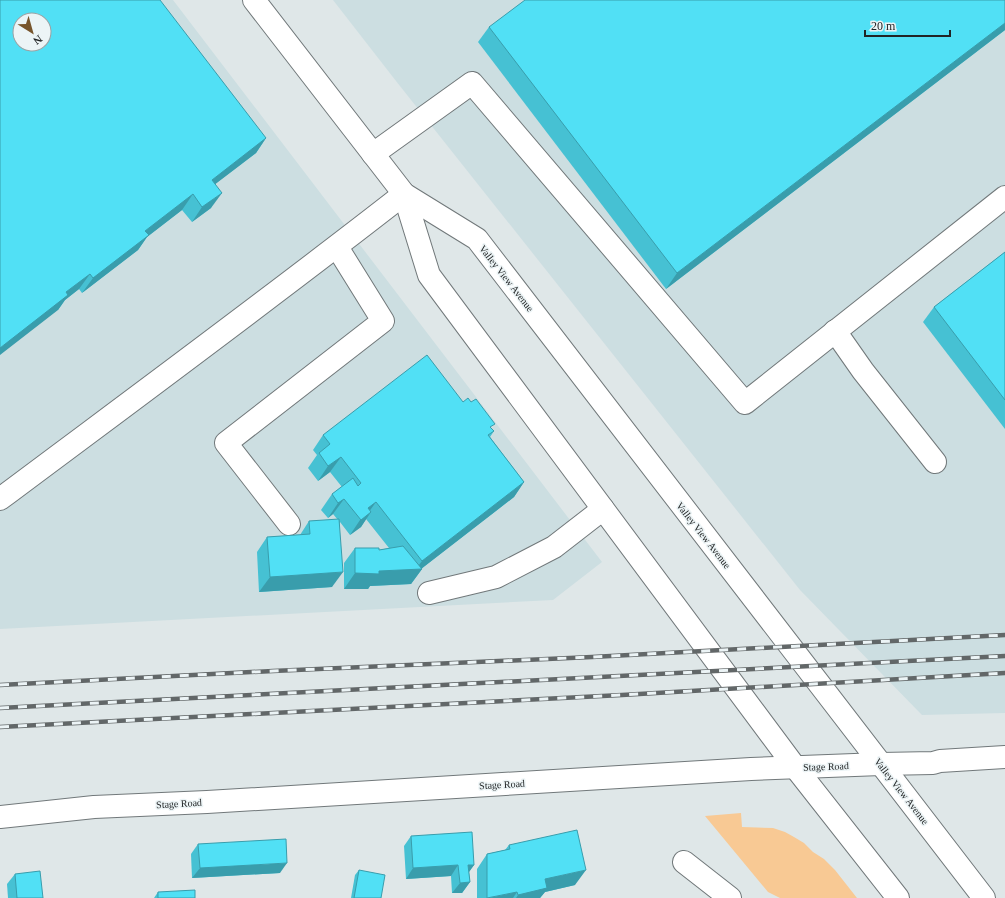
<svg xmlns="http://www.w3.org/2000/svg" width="1005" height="898" font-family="Georgia,serif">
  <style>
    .built { fill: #ccdee1; fill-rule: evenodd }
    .green { fill: #f8c994 }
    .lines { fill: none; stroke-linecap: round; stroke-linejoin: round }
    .minor-casing { stroke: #71787a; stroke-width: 24 }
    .major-casing { stroke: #71787a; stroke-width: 24 }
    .minor { stroke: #fff; stroke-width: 22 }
    .major { stroke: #fff; stroke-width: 22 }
    .rail-casing { stroke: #626768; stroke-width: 4.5 }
    .rail { stroke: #ecf4f6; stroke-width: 3; stroke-dasharray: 9; stroke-linecap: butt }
    .wall { fill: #46c1d3 }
    .shaded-wall { fill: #399dac }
    .building { fill: #51e0f5; stroke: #399dac; fill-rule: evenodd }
    .labels { text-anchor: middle; stroke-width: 3; stroke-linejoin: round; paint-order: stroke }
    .street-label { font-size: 10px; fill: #212425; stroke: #ecf4f6 }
  </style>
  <rect width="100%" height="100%" fill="#dfe7e8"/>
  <g class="built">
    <path d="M 0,0 L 173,0 L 602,562 L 553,600 L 0,629 ZM 20,20 L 44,20 L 44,44 L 20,44 Z"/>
    <path d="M 333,0 L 1005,0 L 1005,713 L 922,715 L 800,590 L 396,81 Z"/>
  </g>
  <path class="green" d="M 741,813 L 742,827 L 773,828 L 785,832 L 794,837 L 804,843 L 813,852 L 824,859 L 835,870 L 857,898 L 780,898 L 768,892 L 705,816 Z"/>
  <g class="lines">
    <defs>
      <g id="minor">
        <path d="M 373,154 L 472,83 L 745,403 L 1005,197"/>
        <path d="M 835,331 L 863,371 L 935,462"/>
        <path d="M 0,499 C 135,398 271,298 404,194"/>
        <path d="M 289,524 L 226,443 L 383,321 L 337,247"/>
        <path d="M 429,593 L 496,577 L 554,547 L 603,509"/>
        <path d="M 881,764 L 933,763 L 940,761 L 1005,757"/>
        <path d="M 684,862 L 730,898"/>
      </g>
      <g id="major">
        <path d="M 254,0 L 404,194 L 477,239 L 984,898"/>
        <path d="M 404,194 L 429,275 L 795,767 L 898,898"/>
        <path d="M 0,817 L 94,807 L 207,802 L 751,769 L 881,764"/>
      </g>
    </defs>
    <use href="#minor" class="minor-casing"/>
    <use href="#major" class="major-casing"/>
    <use href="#minor" class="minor"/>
    <use href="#major" class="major"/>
    <defs>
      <g id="rail">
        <path d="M 0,685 L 273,671 L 592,657 L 1005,635"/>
        <path d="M 0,708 L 1005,656"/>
        <path d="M 0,727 L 622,695 L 1005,673"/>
      </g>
    </defs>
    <use href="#rail" class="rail-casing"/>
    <use href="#rail" class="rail"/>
  </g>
  <g class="wall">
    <path d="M 0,0 L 266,138 L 256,153 L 215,184 L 211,208 L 192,222 L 182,210 L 147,237 L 138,250 L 82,293 L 79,289 L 65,300 L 58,310 Z"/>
    <path d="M 1005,0 L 1005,30 L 666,289 L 478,42 L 489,27 Z"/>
    <path d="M 1005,252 L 1005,429 L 923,322 L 934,307 Z"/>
    <path d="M 463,402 L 491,428 L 494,431 L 490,437 L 524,482 L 514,497 L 421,569 L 422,569 L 411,584 L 370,586 L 368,589 L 344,589 L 344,563 L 355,548 L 379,550 L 389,548 L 366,519 L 361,527 L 350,535 L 340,522 L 332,587 L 259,592 L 257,552 L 267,537 L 300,535 L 309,521 L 338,520 L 333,514 L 328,518 L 321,510 L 332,494 L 342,487 L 330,472 L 318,481 L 308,468 L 317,455 L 313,450 L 323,435 Z"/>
    <path d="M 411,836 L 474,865 L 469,872 L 470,882 L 462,893 L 452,893 L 451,876 L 406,879 L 404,846 Z"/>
    <path d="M 198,844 L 280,873 L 192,878 L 191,854 Z"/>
    <path d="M 509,845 L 575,885 L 545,892 L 540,898 L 477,898 L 477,869 L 487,854 L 505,850 Z"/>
    <path d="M 359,870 L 381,898 L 351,898 L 355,875 Z"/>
    <path d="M 15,874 L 43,898 L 8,898 L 7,884 Z"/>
    <path d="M 158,892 L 195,898 L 154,898 Z"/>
  </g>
  <g class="shaded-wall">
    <path d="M 1005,23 L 1005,30 L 666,289 L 677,273 Z"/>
    <path d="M 266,138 L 256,153 L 201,195 L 212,180 Z"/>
    <path d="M 222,193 L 211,208 L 192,222 L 202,207 Z"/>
    <path d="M 193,194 L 182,210 L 147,237 L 138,250 L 82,293 L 93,278 L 145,231 Z"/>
    <path d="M 90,274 L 79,289 L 65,300 L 58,310 L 0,355 L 0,348 L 66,292 Z"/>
    <path d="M 341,457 L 330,472 L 318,481 L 328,466 Z"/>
    <path d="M 524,482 L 514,497 L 421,569 L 422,569 L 411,584 L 370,586 L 368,589 L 344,589 L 355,573 L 379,571 L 416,569 L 422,561 Z"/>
    <path d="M 344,499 L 333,514 L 328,518 L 338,503 Z"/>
    <path d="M 376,502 L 366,516 L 371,512 L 361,527 L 350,535 L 368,508 Z"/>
    <path d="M 343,572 L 332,587 L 259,592 L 270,577 Z"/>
    <path d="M 287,863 L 280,873 L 192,878 L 200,868 Z"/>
    <path d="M 458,865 L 451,876 L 406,879 L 413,868 Z"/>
    <path d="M 468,865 L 474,865 L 466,876 Z"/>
    <path d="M 586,870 L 575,885 L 545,892 L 540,898 L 516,898 L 518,895 L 545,879 Z"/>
    <path d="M 470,882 L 462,893 L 452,893 L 460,883 Z"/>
    <path d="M 517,892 L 513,898 L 489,898 Z"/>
  </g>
  <g class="building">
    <path d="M 0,0 L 160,0 L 266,138 L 212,180 L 222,193 L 202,207 L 193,194 L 145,231 L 149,235 L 93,278 L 90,274 L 66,292 L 68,295 L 0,348 ZM 20,20 L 44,20 L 44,44 L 20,44 Z"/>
    <path d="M 525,0 L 1005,0 L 1005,23 L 677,273 L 489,27 Z"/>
    <path d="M 1005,252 L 1005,400 L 934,307 Z"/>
    <path d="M 427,355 L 463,402 L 468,398 L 471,402 L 476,399 L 495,424 L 490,427 L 494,431 L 488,435 L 524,482 L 422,561 L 376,502 L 368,508 L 371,512 L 361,520 L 344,499 L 338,503 L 332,494 L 353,478 L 358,486 L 361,483 L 341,457 L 328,466 L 319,453 L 330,444 L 323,435 Z"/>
    <path d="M 339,519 L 343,572 L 270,577 L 267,537 L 310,534 L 309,521 Z"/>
    <path d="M 403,546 L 422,569 L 379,571 L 379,574 L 355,573 L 355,548 L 379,548 L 379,550 Z"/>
    <path d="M 577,830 L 586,870 L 545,879 L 547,888 L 518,895 L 517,892 L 487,898 L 487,854 L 510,849 L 509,845 Z"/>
    <path d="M 472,832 L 474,865 L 468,865 L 470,882 L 460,883 L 458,865 L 413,868 L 411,836 Z"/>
    <path d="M 286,839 L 287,863 L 200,868 L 198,844 Z"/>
    <path d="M 359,870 L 385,875 L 381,898 L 354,898 Z"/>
    <path d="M 40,871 L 43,898 L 17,898 L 15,874 Z"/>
    <path d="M 195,890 L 195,898 L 158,898 L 158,892 Z"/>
  </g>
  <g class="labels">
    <g class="street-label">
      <text transform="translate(507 278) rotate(52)" y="4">Valley View Avenue</text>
      <text transform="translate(704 535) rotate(52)" y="4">Valley View Avenue</text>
      <text transform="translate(826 766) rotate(-2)" y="4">Stage Road</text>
      <text transform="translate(502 784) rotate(-3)" y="4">Stage Road</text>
      <text transform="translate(902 791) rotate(52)" y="4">Valley View Avenue</text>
      <text transform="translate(179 803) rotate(-3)" y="4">Stage Road</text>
    </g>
  </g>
  <g transform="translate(32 32) rotate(143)"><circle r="19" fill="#ecf4f6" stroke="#9ba1a2"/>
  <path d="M0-3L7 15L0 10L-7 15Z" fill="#77552c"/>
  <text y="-6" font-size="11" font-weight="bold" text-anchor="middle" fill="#212425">N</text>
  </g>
  <path d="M865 30v6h85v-6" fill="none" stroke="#212425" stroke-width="2"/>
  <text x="871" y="30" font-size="12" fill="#212425" stroke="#ecf4f6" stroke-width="3" paint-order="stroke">20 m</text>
</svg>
